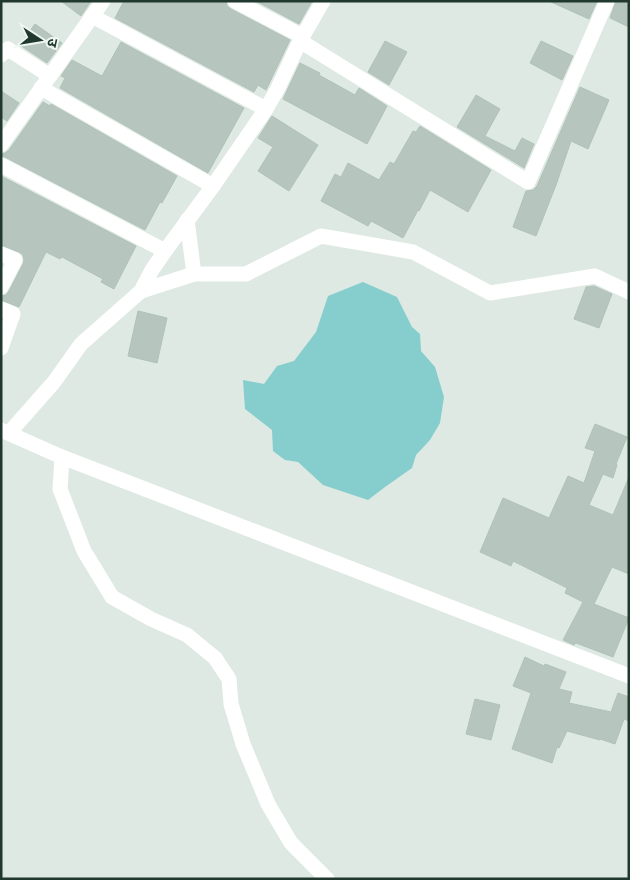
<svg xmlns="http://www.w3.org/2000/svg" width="630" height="880" font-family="Arial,'Noto Sans Devanagari',sans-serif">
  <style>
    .water { fill: #86cdce }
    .building { fill: #b6c6be; stroke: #b0c2b8 }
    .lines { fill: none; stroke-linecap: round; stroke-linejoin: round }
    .minor { stroke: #fff; stroke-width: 15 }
    .tertiary { stroke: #fff; stroke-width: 15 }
  </style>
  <rect width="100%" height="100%" fill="#dde9e2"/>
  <path class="water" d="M 363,282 L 397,297 L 412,327 L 420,334 L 421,351 L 435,367 L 444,397 L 440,423 L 430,440 L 416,455 L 412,468 L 385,487 L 368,500 L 323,485 L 298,462 L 285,460 L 273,451 L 272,430 L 245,409 L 243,380 L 264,384 L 277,366 L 294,361 L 316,332 L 328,296 Z"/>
  <g class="building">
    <path d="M 61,1 L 91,1 L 81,16 Z"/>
    <path d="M 124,1 L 226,1 L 227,6 L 231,9 L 290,40 L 266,90 L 258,85 L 254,92 L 115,18 Z"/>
    <path d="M 256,1 L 312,1 L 299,24 Z"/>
    <path d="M 549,1 L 597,1 L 589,19 Z"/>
    <path d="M 616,1 L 629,1 L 629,27 L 610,18 Z"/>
    <path d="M 35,24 L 62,43 L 47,63 L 20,45 Z"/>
    <path d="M 385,41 L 407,52 L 389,85 L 368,72 Z"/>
    <path d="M 541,41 L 573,56 L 562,80 L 530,63 Z"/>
    <path d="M 121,42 L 244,108 L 208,173 L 60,88 L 65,78 L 61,76 L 72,60 L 102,76 Z"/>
    <path d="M 300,63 L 320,73 L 319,75 L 355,95 L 359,88 L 387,106 L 367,144 L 283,99 Z"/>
    <path d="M 580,87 L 609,100 L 588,149 L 571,141 L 556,185 L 536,236 L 513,227 L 526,191 L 533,190 L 537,186 Z"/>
    <path d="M 1,91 L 19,103 L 7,121 L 1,117 Z"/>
    <path d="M 476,95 L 500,109 L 485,136 L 515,151 L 522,138 L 534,144 L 524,168 L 457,127 Z"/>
    <path d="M 43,102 L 50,106 L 51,104 L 177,176 L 162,203 L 160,202 L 145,230 L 5,157 L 1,156 L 1,154 L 5,153 L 9,150 Z"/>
    <path d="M 272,116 L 318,145 L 289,191 L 258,171 L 273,147 L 258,138 Z"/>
    <path d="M 420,126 L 491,170 L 468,212 L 430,190 L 419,211 L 418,210 L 403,238 L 371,221 L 368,226 L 321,201 L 335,174 L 341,177 L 348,163 L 379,180 L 390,162 L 394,164 L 413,131 L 416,132 Z"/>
    <path d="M 1,176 L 136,246 L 114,289 L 101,282 L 103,279 L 62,257 L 60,259 L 46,252 L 19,307 L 1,300 L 1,296 L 6,295 L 9,291 L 23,264 L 24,260 L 23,255 L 19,252 L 1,245 Z"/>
    <path d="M 594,286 L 612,294 L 599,328 L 574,319 L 586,287 Z"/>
    <path d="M 138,311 L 167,318 L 157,363 L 128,356 Z"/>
    <path d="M 595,424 L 627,437 L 616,464 L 617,465 L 613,478 L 603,474 L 589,505 L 613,515 L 629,477 L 629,574 L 612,567 L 594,604 L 629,618 L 613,657 L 576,643 L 574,645 L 563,640 L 583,602 L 565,593 L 567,588 L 513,561 L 511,566 L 480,552 L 503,498 L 549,518 L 568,476 L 584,483 L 595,451 L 585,448 Z"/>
    <path d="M 525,657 L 544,666 L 545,664 L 566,672 L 559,689 L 572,692 L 569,703 L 611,712 L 618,693 L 629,697 L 629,721 L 624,719 L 615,744 L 600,739 L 600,740 L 567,731 L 559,748 L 557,747 L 552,763 L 512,749 L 531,693 L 513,686 Z"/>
    <path d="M 475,699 L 500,705 L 491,740 L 466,734 Z"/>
  </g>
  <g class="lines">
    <g class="minor">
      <path d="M 235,1 L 302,36"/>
      <path d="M 92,16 L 266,109"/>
      <path d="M 300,41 L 528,182 L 607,1"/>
      <path d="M 1,55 L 8,49 L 50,76"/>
      <path d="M 41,88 L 213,186"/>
      <path d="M 1,145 L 103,1"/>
      <path d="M 1,165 L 165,251"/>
      <path d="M 187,220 L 194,274"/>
      <path d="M 1,254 L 15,260 L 1,287"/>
      <path d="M 141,291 L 194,274 L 246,274 L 321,236 L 413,252 L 490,293 L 595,276 L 629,292"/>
      <path d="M 1,309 L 13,314 L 1,348"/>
      <path d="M 9,433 L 54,382 L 81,344 L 141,291 L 152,270 L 165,251 L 213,186 L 266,109 L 277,90 L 300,41 L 323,1"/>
      <path d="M 62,457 L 60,489 L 84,551 L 112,597 L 151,619 L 187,635 L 215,658 L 229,679 L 231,704 L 243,744 L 268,804 L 291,843 L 327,879"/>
    </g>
    <path class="tertiary" d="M 1,430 L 62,457 L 629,676"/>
  </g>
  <rect width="630" height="880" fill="none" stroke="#20382e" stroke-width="5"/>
  <g transform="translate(40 40) rotate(102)" stroke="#edf6f0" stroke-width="4" paint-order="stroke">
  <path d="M0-4L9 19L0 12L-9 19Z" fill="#20382e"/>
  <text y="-8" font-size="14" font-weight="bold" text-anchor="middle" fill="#20382e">उ</text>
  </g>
</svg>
